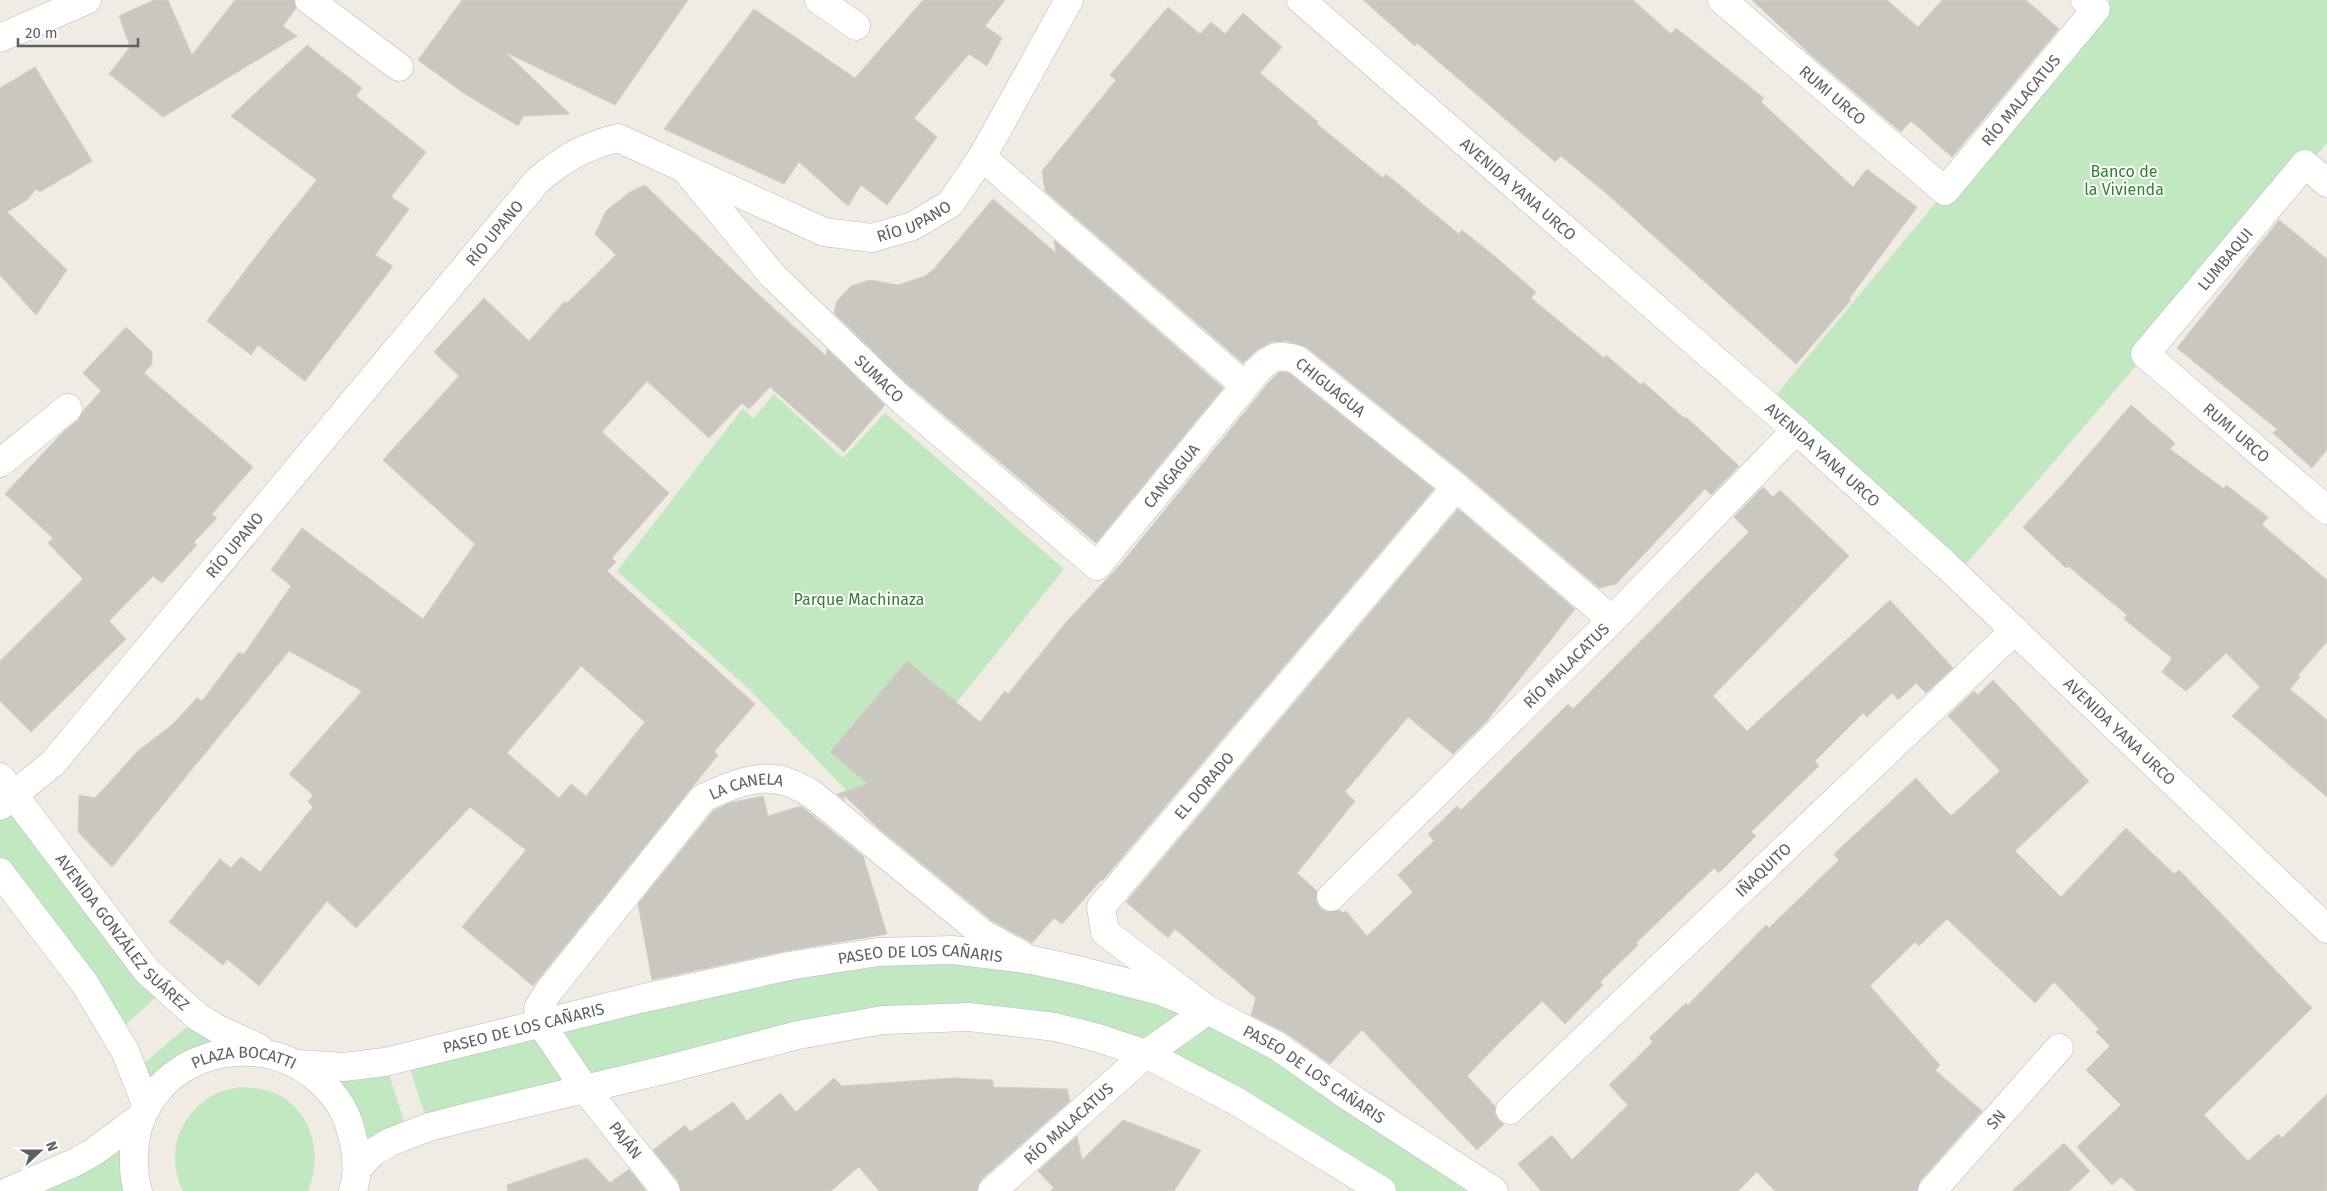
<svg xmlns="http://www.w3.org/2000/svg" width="2327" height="1191" font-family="'Fira Sans',sans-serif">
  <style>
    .green { fill: #c1e8c0 }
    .building { fill: #cac7c1; stroke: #d5cec2; fill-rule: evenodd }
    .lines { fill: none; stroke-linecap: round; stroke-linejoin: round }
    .minor-casing { stroke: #b5b8bc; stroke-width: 29 }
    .tertiary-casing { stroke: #b5b8bc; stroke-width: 29 }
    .secondary-casing { stroke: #b6babf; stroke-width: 29 }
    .minor { stroke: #fff; stroke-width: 28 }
    .tertiary { stroke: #fff; stroke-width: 28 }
    .secondary { stroke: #fff; stroke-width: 28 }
    .labels { text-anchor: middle; stroke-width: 4; stroke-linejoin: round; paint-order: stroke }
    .street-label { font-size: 16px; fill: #5c6166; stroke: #fff }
    .park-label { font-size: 16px; fill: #308230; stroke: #fff }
  </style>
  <rect width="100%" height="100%" fill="#f0ece4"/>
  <g class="green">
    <path d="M 2110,0 L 2327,0 L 2327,143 L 1966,564 L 1772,400 L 1933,206 Z"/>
    <path d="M 774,394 L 843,458 L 885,413 L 1064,569 L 868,813 L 750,690 L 617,571 L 743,408 L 753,419 Z"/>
    <path d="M 0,777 L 165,989 L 115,1034 L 0,872 Z"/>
    <path d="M 878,952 L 1160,991 L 1494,1191 L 1382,1191 L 1098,1038 L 883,1020 L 429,1127 L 406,1057 Z"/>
    <path d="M 198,1017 L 246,1050 L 161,1088 L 138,1191 L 9,1191 L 147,1108 L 134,1072 Z"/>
    <path d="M 385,1062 L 408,1134 L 372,1153 L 326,1086 L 344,1067 Z"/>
    <path d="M 240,1087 C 254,1088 268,1089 281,1096 C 314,1116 322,1157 308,1191 L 183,1191 C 164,1153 180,1112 217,1093 C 224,1090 232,1089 240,1087 Z"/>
  </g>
  <g class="building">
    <path d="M 154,0 L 168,0 L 192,55 L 235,0 L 294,0 L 296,8 L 283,26 L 297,36 L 163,117 L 109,74 L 130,47 L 119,16 Z"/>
    <path d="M 462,0 L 688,0 L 615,105 L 505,52 L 570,114 L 524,116 L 518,126 L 465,94 L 418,60 Z"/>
    <path d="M 923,0 L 1005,0 L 985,26 L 1002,38 L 987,66 L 969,54 L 914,118 L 937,137 L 887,205 L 861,185 L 848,206 L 799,162 L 784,184 L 664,129 L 754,9 L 855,78 Z"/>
    <path d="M 1363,0 L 1633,0 L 1671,34 L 1676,28 L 1764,98 L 1761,102 L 1853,187 L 1867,169 L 1917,207 L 1849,299 L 1851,300 L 1796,364 L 1607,194 L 1561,156 L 1555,162 L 1417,43 L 1415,46 Z"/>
    <path d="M 1752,0 L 1887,0 L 1918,27 L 1942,0 L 2026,0 L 2059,29 L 1952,157 L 1911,121 L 1901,132 L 1812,56 Z"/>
    <path d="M 1168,7 L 1200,34 L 1211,22 L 1225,34 L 1243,13 L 1282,47 L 1260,73 L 1318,122 L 1317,124 L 1383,178 L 1386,174 L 1459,234 L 1462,230 L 1492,254 L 1536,292 L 1531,298 L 1604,358 L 1606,355 L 1641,385 L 1643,382 L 1684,418 L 1686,417 L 1739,466 L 1711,495 L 1705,489 L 1616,584 L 1599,588 L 1466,475 L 1306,347 L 1286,341 L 1271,342 L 1258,349 L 1243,363 L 1045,191 L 1042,171 L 1116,80 L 1110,75 Z"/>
    <path d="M 307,45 L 362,88 L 356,96 L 426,152 L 391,197 L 409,209 L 375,255 L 393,266 L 305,381 L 258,345 L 251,355 L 207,321 L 273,234 L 317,180 L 231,116 Z"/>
    <path d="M 35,67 L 92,161 L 40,192 L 36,189 L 27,200 L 7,212 L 67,270 L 36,315 L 0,275 L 0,88 Z"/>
    <path d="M 645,185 L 745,282 L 826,356 L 827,349 L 885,405 L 844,452 L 770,387 L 749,409 L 742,403 L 709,438 L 647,381 L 602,432 L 669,493 L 612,558 L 616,562 L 607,571 L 755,704 L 714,752 L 718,755 L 533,986 L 462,927 L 526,850 L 470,807 L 356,928 L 327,901 L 259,986 L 227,959 L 223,965 L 169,922 L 220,859 L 231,868 L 241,857 L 260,872 L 313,807 L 308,802 L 313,795 L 289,774 L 362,691 L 289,651 L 112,867 L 78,832 L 79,795 L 95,798 L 138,751 L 173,724 L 197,698 L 202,701 L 239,652 L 244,654 L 291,586 L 271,570 L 302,528 L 423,619 L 475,544 L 383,460 L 459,376 L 434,352 L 484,298 L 529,341 L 565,301 L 567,303 L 616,255 L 595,234 L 606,211 L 630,192 ZM 581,666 L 645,722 L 586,796 L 571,784 L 559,798 L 507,753 Z"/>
    <path d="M 993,199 L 1056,253 L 1054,240 L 1223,388 L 1096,543 L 905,382 L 834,313 L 837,301 L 851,286 L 870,280 L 898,285 L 925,276 L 933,270 Z"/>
    <path d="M 2279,220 L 2327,259 L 2327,450 L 2312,468 L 2273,433 L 2277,429 L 2177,348 Z"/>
    <path d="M 126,327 L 152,352 L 152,364 L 144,373 L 253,467 L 212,514 L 217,518 L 194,542 L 197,545 L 162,583 L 153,576 L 109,621 L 126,639 L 31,732 L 0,701 L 0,661 L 83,579 L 48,543 L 53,538 L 5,494 L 63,432 L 78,420 L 83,411 L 101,391 L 83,373 Z"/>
    <path d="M 1282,372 L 1289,373 L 1434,489 L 1102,881 L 1101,880 L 1062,924 L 1054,918 L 1032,943 L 991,920 L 877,827 L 843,794 L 845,801 L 837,794 L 868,784 L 830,752 L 907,661 L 980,722 L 1005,691 L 1008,694 L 1068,620 L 1121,564 L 1269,382 L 1278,373 Z"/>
    <path d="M 2131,405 L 2175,443 L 2170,449 L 2224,489 L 2226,485 L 2268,517 L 2262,525 L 2327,580 L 2327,642 L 2298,675 L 2300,677 L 2290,689 L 2327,720 L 2327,797 L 2232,716 L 2260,687 L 2226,653 L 2186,691 L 2162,672 L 2172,658 L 2124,619 L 2127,615 L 2068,566 L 2066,568 L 2023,527 L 2062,485 Z"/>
    <path d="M 1763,487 L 1773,497 L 1780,490 L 1849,556 L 1713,696 L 1747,731 L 1890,600 L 1953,668 L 1926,693 L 1916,683 L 1898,700 L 1892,693 L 1867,717 L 1863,713 L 1815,761 L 1819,766 L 1751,832 L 1756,836 L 1719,873 L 1714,868 L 1636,943 L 1638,945 L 1600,982 L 1603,985 L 1565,1024 L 1542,1001 L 1499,1043 L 1467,1076 L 1495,1106 L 1495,1114 L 1498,1120 L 1504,1124 L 1477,1150 L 1362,1030 L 1330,1064 L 1286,1033 L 1251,1015 L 1256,998 L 1175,929 L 1168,938 L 1126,902 L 1458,509 L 1575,609 L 1485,723 L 1453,754 L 1408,717 L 1345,792 L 1355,801 L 1297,873 L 1317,891 L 1316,900 L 1320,908 L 1327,912 L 1339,910 L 1343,913 L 1346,911 L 1367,936 L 1413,892 L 1398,875 L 1434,841 L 1428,834 L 1457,806 L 1461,810 L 1568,704 L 1573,709 L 1749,532 L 1734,517 Z"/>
    <path d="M 1993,680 L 2089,781 L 2015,851 L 2061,897 L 2126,828 L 2174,874 L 2179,870 L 2312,1008 L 2204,1115 L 2248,1161 L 2278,1134 L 2282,1138 L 2327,1094 L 2327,1191 L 2136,1191 L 2121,1177 L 2112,1185 L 2077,1147 L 2121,1105 L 2086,1070 L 2110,1046 L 2096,1032 L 2099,1029 L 2054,982 L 2035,1003 L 1947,919 L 1919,946 L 1915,942 L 1870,986 L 1940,1065 L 1935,1070 L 1982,1111 L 1920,1181 L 1917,1191 L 1775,1191 L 1757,1172 L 1738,1191 L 1541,1191 L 1518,1164 L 1552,1135 L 1572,1160 L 1628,1105 L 1609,1085 L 1653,1042 L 1649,1038 L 1686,1003 L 1688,1005 L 1766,925 L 1769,928 L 1839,860 L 1834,854 L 1916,778 L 1951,816 L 2000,771 L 1948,716 L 1974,691 L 1978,695 Z"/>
    <path d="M 763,796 L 768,816 L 801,806 L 863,856 L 887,934 L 786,951 L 652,980 L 638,904 L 713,811 L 729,803 Z"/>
    <path d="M 834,1078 L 842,1086 L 953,1078 L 993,1080 L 993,1087 L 1067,1089 L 1070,1101 L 982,1179 L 977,1191 L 879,1191 L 859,1167 L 831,1191 L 681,1191 L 678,1181 L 653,1150 L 685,1125 L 690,1132 L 733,1102 L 747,1121 L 780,1093 L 796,1112 Z"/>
    <path d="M 1123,1120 L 1201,1150 L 1174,1191 L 1050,1191 L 1054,1188 L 1038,1171 L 1077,1136 L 1082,1160 Z"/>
    <path d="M 2064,1143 L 2090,1171 L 2069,1191 L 2012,1191 Z"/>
    <path d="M 587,1158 L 610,1183 L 629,1169 L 646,1191 L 508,1191 L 507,1185 Z"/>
  </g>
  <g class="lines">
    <defs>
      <g id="minor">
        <path d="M 309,0 L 399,67"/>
        <path d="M 819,0 L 856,26"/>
        <path id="s1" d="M 1722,0 L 1945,191 L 2096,9 L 2085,0"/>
        <path d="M 0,38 L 87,0"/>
        <path d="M 982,157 L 1244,385"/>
        <path id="s2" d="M 689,174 L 773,276 L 903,401 L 1097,566 L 1257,371 C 1272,356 1276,354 1296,359 L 1456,487 L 1612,620"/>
        <path id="s3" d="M 2327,183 L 2305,164 L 2145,354 L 2327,510"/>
        <path d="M 0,463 L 68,408"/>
        <path id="s4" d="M 0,806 L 53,763 L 538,180 C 566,157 583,147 618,138 L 824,232 L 872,238 L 913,226 L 950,204 L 982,157 L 1069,0"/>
        <path id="s5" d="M 1331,897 L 1612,620 L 1796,430"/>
        <path id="s6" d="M 1510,1110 L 2015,630"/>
        <path id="s7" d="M 666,1191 L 585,1089 L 541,1024 L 538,1008 L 549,991 L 703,798 C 729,786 759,772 787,782 C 795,784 804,790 812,794 L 982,933 L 1030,960"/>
        <path id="s8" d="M 992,1191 L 1146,1054 L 1208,1010 L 1105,932 L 1101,907 L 1456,487"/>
        <path id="s9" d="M 1932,1191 L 2059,1048"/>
      </g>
      <g id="tertiary">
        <path id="s10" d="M 1301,0 L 1796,430 L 1946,565 L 2327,929"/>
      </g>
      <g id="secondary">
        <path id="s11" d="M 0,777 L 147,971 L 198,1017 L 218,1029 L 259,1048"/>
        <path d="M 0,872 L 85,984 L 125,1051 L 147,1107"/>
        <path id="s12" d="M 299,1064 L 344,1067 L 385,1062 L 640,999 L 789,966 L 878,952 L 952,950 L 1032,960 L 1078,970 L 1160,991 L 1208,1010 L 1277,1046 L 1351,1098 L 1494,1191"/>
        <path d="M 357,1169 L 372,1153 L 390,1142 L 429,1127 L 464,1118 L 668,1069 L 798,1035 L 883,1020 L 969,1017 L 1055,1027 L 1098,1038 L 1146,1054 L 1236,1101 L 1382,1191"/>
        <path d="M 9,1191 L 76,1162 L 95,1151 L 142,1116"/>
        <path id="s13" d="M 138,1191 C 134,1180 134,1169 134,1157 C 134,1064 244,1021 314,1076 C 330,1089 343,1105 349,1124 C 356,1146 360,1169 353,1191"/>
      </g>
    </defs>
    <use href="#minor" class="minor-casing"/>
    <use href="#tertiary" class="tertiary-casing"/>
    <use href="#secondary" class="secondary-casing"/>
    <use href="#minor" class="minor"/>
    <use href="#tertiary" class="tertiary"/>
    <use href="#secondary" class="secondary"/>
  </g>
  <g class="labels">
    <g class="street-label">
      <text dy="6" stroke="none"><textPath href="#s1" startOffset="146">RUMI URCO</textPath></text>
      <text dy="6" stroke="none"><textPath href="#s1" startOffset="412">RÍO MALACATUS</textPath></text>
      <text dy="6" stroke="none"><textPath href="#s10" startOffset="288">AVENIDA YANA URCO</textPath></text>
      <text dy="6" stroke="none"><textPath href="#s4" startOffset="1238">RÍO UPANO</textPath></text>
      <text dy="6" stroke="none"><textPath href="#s4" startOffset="758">RÍO UPANO</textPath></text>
      <text transform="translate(2225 259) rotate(-50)" y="6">LUMBAQUI</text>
      <text dy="6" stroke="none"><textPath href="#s2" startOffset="280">SUMACO</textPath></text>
      <text dy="6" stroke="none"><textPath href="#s2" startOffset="908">CHIGUAGUA</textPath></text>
      <text dy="6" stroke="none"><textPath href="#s3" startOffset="398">RUMI URCO</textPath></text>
      <text dy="6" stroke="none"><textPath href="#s10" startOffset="692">AVENIDA YANA URCO</textPath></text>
      <text dy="6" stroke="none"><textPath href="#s2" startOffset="684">CANGAGUA</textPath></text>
      <text dy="6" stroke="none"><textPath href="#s4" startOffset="352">RÍO UPANO</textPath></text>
      <text dy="6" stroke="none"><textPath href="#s5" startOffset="330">RÍO MALACATUS</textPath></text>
      <text dy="6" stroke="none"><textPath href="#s10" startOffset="1098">AVENIDA YANA URCO</textPath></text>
      <text dy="6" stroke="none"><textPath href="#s8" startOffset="596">EL DORADO</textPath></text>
      <text dy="6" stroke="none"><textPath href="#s7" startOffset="538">LA CANELA</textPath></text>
      <text dy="6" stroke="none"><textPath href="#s6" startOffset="349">IÑAQUITO</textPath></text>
      <text dy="6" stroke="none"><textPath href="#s11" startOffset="198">AVENIDA GONZÁLEZ SUÁREZ</textPath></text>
      <text dy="6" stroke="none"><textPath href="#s12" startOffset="634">PASEO DE LOS CAÑARIS</textPath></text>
      <text dy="6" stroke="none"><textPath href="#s12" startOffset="229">PASEO DE LOS CAÑARIS</textPath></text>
      <text dy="6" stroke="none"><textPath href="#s13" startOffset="204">PLAZA BOCATTI</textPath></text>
      <text dy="6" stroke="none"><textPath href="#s12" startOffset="1054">PASEO DE LOS CAÑARIS</textPath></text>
      <text dy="6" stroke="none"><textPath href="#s9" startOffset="96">SN</textPath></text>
      <text dy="6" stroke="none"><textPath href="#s8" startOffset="102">RÍO MALACATUS</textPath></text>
      <text transform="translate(626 1140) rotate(52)" y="6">PAJÁN</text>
    </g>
    <g class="park-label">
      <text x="2124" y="177">Banco de<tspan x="2124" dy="18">la Vivienda</tspan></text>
      <text x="859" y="605">Parque Machinaza</text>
    </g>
  </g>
  <g transform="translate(40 1151) rotate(69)" stroke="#ffffff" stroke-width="4" paint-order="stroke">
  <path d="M0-4L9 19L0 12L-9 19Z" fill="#5c6166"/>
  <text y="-8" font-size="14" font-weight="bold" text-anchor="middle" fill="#5c6166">N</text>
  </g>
  <path d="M18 38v8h120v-8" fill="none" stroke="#5c6166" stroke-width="2.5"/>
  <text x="25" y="38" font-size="15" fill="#5c6166" stroke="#ffffff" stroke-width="4" paint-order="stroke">20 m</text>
</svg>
